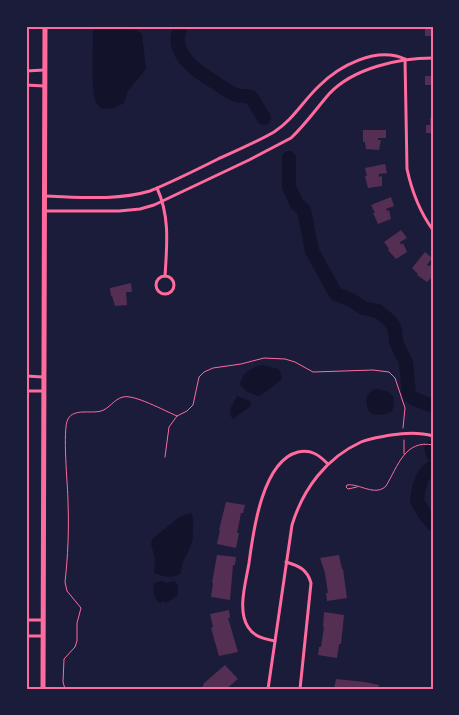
<svg xmlns="http://www.w3.org/2000/svg" width="459" height="715" font-family="'Noto Sans',sans-serif">
  <style>
    .water { fill: #12122b }
    .lines { fill: none; stroke-linecap: round; stroke-linejoin: round }
    .river { stroke: #12122b; stroke-width: 14 }
    .building { fill: #542f53 }
    .path { stroke: #ff6b9d; stroke-width: 1 }
    .minor { stroke: #ff6b9d; stroke-width: 3 }
    .secondary { stroke: #ff6b9d; stroke-width: 5 }
    .neatline { fill: none; stroke: #ff6b9d; stroke-width: 2 }
  </style>
  <rect width="100%" height="100%" fill="#1b1b3a"/>
  <g class="water">
    <path d="M 95,26 C 111,26 129,23 142,34 L 146,69 L 128,91 L 124,103 L 114,108 L 102,109 C 100,107 97,105 96,103 C 91,94 93,44 93,31 Z"/>
    <path d="M 262,365 L 279,369 L 282,377 L 281,380 L 260,396 C 252,395 245,391 240,384 C 243,372 251,368 262,365 Z"/>
    <path d="M 374,389 C 389,390 398,394 392,411 C 375,419 364,415 367,395 Z"/>
    <path d="M 237,396 L 250,401 L 251,406 L 233,419 L 230,415 L 231,407 Z"/>
    <path d="M 191,513 C 194,519 193,523 193,530 C 194,550 182,555 181,573 C 173,579 163,577 154,573 L 155,558 L 151,544 L 153,538 L 181,516 Z"/>
    <path d="M 162,581 L 166,583 L 174,581 L 178,585 L 178,595 L 166,603 L 163,601 L 160,603 C 153,598 153,591 154,583 Z"/>
  </g>
  <g class="lines">
    <g class="river">
      <path d="M 181,26 C 168,53 196,71 216,83 C 222,87 229,92 236,95 C 241,97 246,95 251,97 L 264,118"/>
      <path d="M 289,158 L 289,187 L 297,204 L 304,210 L 312,251 L 336,294 L 351,300 L 363,308 L 378,311 L 391,322 L 395,330 L 396,342 L 406,363 L 409,395 L 414,399 L 433,406"/>
      <path d="M 431,448 L 433,454"/>
      <path d="M 433,467 C 421,473 418,489 417,501 L 424,513 L 433,524"/>
    </g>
  </g>
  <g class="building">
    <path d="M 414,26 L 433,26 L 433,36 L 425,36 L 425,29 L 414,29 Z"/>
    <rect x="425" y="76" width="8" height="9"/>
    <path d="M 430,118 L 433,118 L 433,133 L 426,133 L 426,125 L 430,125 Z"/>
    <path d="M 363,130 L 386,130 L 386,138 L 378,138 L 378,140 L 381,140 L 379,150 L 366,149 L 365,142 L 363,142 Z"/>
    <path d="M 385,164 L 387,173 L 379,174 L 379,177 L 382,176 L 382,186 L 368,188 L 365,176 L 367,176 L 365,168 Z"/>
    <path d="M 391,197 L 394,206 L 386,209 L 387,211 L 389,210 L 391,219 L 378,224 L 373,213 L 375,213 L 371,205 Z"/>
    <path d="M 401,230 L 407,238 L 400,242 L 401,245 L 403,243 L 407,252 L 396,259 L 388,250 L 389,249 L 384,242 Z"/>
    <path d="M 425,252 L 432,258 L 427,265 L 429,266 L 430,265 L 433,267 L 433,276 L 427,282 L 417,275 L 418,274 L 412,268 Z"/>
    <path d="M 131,283 L 132,292 L 126,292 L 127,305 L 115,306 L 112,296 L 111,296 L 110,288 Z"/>
    <path d="M 226,502 L 245,505 L 243,513 L 241,513 L 237,533 L 239,533 L 236,548 L 217,544 L 220,530 L 219,530 Z"/>
    <path d="M 217,555 L 236,557 L 235,565 L 233,565 L 230,600 L 211,597 L 213,583 L 212,583 Z"/>
    <path d="M 339,555 L 342,569 L 343,569 L 347,598 L 327,601 L 326,593 L 328,593 L 325,573 L 320,558 Z"/>
    <path d="M 229,610 L 230,618 L 228,618 L 238,652 L 219,656 L 211,628 L 213,627 L 210,614 Z"/>
    <path d="M 324,612 L 344,615 L 341,644 L 339,644 L 337,658 L 318,655 L 319,647 L 321,647 L 324,627 L 323,627 Z"/>
    <path d="M 225,665 L 238,679 L 226,689 L 200,689 L 204,685 L 203,684 Z"/>
    <path d="M 336,679 L 365,682 L 379,685 L 378,689 L 334,689 Z"/>
  </g>
  <g class="lines">
    <g class="path">
      <path d="M 404,440 L 404,454"/>
      <path d="M 165,457 L 169,427 L 177,416 L 187,411 L 193,405 L 199,377 L 204,372 L 213,368 L 241,364 L 264,358 L 285,359 L 295,362 L 313,372 L 373,370 L 389,372 L 395,378 L 405,408 L 403,428"/>
      <path d="M 357,487 L 348,489 L 346,487 L 347,485 C 359,483 375,497 386,486 C 398,466 405,439 433,445"/>
      <path d="M 65,689 L 63,682 L 64,659 L 75,647 L 77,641 L 77,623 L 81,608 L 67,591 L 65,582 C 68,556 69,529 68,502 C 68,487 62,429 68,419 C 74,408 91,414 101,411 C 109,409 114,399 123,397 C 134,394 165,411 177,416"/>
    </g>
    <g class="minor">
      <path d="M 405,59 L 407,169 C 412,192 419,211 433,230"/>
      <path d="M 26,71 L 44,70"/>
      <path d="M 26,85 L 44,86"/>
      <path d="M 157,188 C 170,216 167,245 165,276"/>
      <path d="M 44,196 C 79,197 116,201 150,191 C 172,182 194,171 216,160 C 235,151 255,143 274,132 C 293,120 303,101 319,86 C 339,66 376,46 405,59"/>
      <path d="M 45,211 L 119,211 L 140,209 L 154,205 L 249,160 L 291,138 C 306,124 316,109 329,94 C 353,68 399,58 433,58"/>
      <circle cx="165" cy="285" r="9"/>
      <path d="M 26,376 L 43,377"/>
      <path d="M 26,391 L 44,391"/>
      <path d="M 286,562 C 299,566 307,569 311,583 L 300,689"/>
      <path d="M 26,620 L 43,620"/>
      <path d="M 26,636 L 43,636"/>
      <path d="M 275,641 C 265,639 254,637 248,627 C 237,610 246,582 249,563 C 253,533 262,461 298,452 C 311,449 319,455 328,464"/>
      <path d="M 268,689 L 292,525 C 303,489 326,458 361,442 C 370,438 381,437 391,435 C 404,433 419,432 433,436"/>
    </g>
    <path class="secondary" d="M 43,689 L 45,26"/>
  </g>
  <rect width="459" height="715" fill="none" stroke="#1b1b3a" stroke-width="55"/>
  <rect x="28" y="28" width="404" height="660" class="neatline"/>
</svg>
